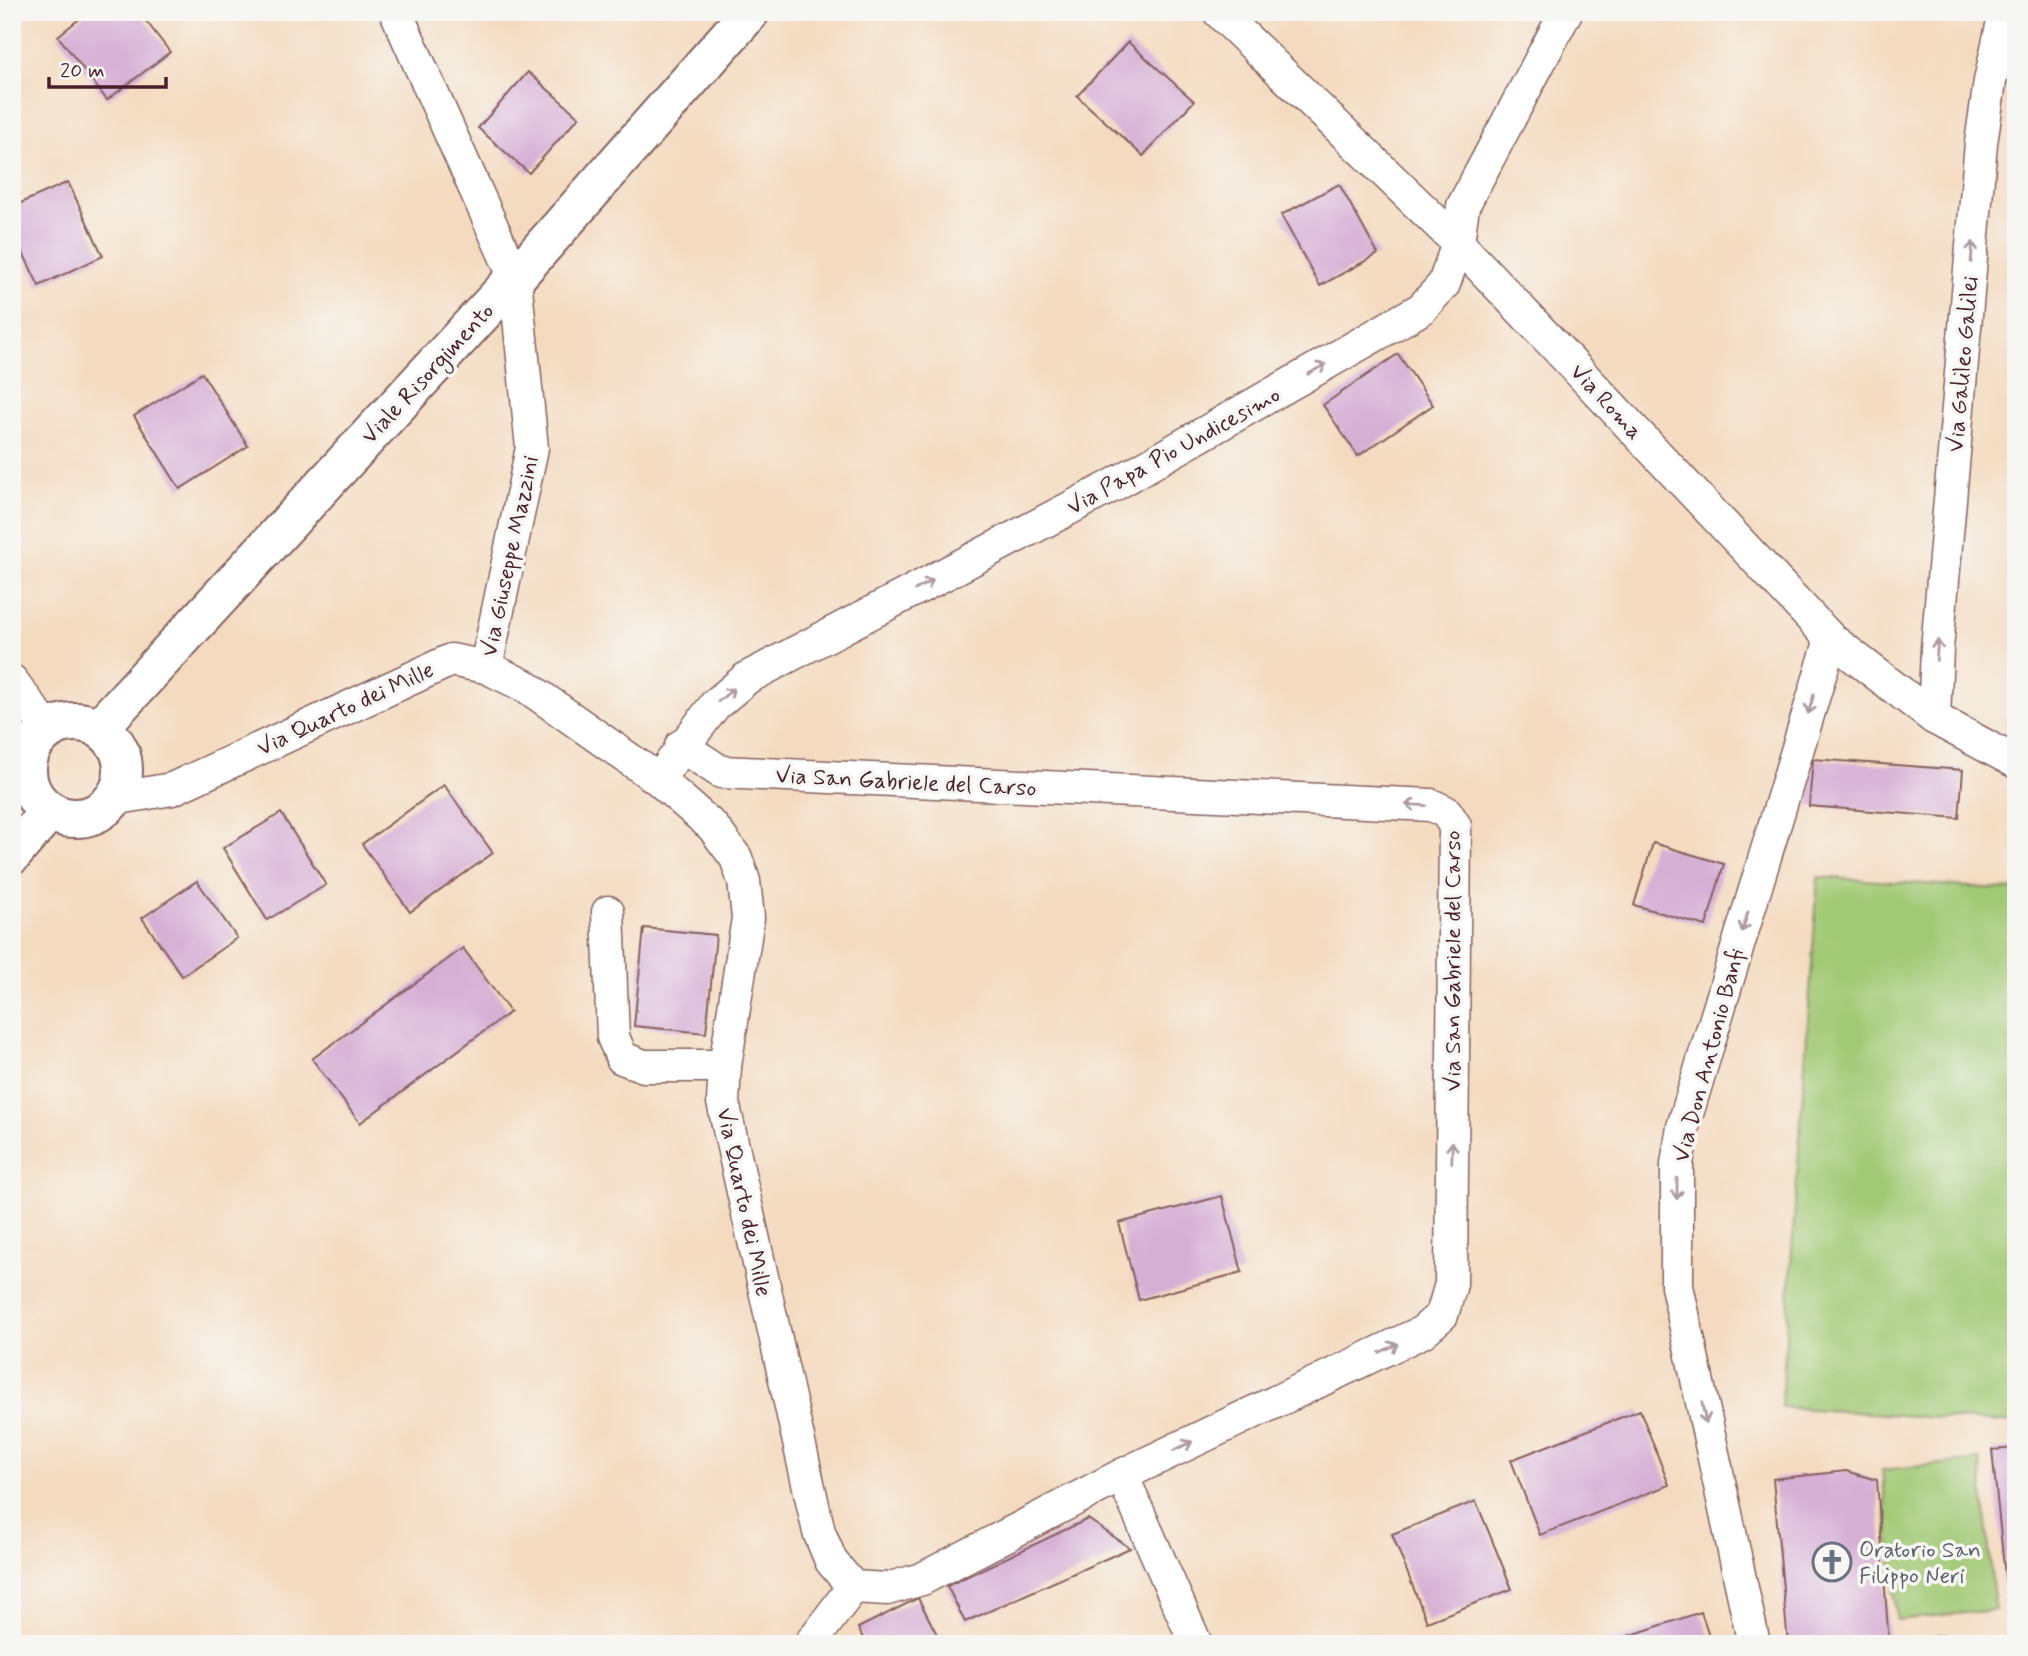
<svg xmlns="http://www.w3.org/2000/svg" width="2028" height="1656" font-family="Mynerve,sans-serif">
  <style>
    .green { fill: #a2c974; stroke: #767450; stroke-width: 2 }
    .building { fill: #d6afd5 }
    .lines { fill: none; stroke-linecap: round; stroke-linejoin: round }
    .minor-casing { stroke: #86615f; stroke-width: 35 }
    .tertiary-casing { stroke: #86615f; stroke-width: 42 }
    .minor { stroke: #fff; stroke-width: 32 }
    .tertiary { stroke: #fff; stroke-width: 38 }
    .oneway { stroke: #ae9aa0 }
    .labels { text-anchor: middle; stroke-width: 7; stroke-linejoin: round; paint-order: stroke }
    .street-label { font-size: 23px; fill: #4a1f2b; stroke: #f6f6f2 }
    .worship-label { font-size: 23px; fill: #5b616d; stroke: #f6f6f2; text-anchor: start }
  </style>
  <rect width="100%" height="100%" fill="#f6f6f2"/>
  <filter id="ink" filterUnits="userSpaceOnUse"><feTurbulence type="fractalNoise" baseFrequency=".0143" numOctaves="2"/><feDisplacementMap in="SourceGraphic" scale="14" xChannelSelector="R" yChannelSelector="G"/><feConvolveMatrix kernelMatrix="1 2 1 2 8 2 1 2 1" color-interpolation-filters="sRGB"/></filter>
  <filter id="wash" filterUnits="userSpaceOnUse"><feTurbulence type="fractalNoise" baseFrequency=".00686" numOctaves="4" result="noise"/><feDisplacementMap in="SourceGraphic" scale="28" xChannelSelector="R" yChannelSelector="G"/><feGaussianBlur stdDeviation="1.57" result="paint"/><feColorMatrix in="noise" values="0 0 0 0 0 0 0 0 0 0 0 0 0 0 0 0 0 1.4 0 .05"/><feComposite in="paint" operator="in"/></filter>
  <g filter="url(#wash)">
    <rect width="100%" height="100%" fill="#f4dbc0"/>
    <g class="green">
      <path d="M 1818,877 L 2016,890 L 2016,1423 L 1781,1407 Z"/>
      <path d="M 1980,1460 L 1995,1610 L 1897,1620 L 1882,1470 Z"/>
    </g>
    <g id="blocks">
      <g class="building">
        <path d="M 88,12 L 139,12 L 170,52 L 107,100 L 58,36 Z"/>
        <path d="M 1128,42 L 1194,101 L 1143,156 L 1077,96 Z"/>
        <path d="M 528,72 L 579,117 L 529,173 L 478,128 Z"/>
        <path d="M 68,182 L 103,256 L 39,286 L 12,230 L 12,207 Z"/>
        <path d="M 1339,184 L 1378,254 L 1320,286 L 1281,215 Z"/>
        <path d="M 1398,354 L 1433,405 L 1358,456 L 1323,405 Z"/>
        <path d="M 202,373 L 248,446 L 180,489 L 134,416 Z"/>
        <path d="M 1813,759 L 1963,770 L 1959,818 L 1809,806 Z"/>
        <path d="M 444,785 L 493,853 L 410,912 L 362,844 Z"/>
        <path d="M 281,813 L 326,885 L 267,920 L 223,848 Z"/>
        <path d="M 1653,843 L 1724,864 L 1706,926 L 1634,905 Z"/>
        <path d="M 197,881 L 237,938 L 182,976 L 142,918 Z"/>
        <path d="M 644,928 L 716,935 L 706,1033 L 634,1026 Z"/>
        <path d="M 463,948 L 510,1012 L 360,1123 L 312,1059 Z"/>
        <path d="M 1222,1196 L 1242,1272 L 1139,1300 L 1119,1223 Z"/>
        <path d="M 1640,1410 L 1669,1485 L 1540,1535 L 1511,1460 Z"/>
        <path d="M 2016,1448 L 2016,1644 L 2012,1644 L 1992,1450 Z"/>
        <path d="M 1846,1471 L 1877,1480 L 1889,1644 L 1788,1644 L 1773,1479 Z"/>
        <path d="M 1476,1501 L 1512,1589 L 1427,1622 L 1392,1534 Z"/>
        <path d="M 1088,1519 L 1130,1548 L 965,1622 L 947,1586 Z"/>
        <path d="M 918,1598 L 942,1644 L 866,1644 L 858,1628 Z"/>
        <path d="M 1701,1612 L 1712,1644 L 1607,1644 L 1607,1643 Z"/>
        <path d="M 1943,1635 L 1944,1644 L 1904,1644 L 1903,1642 Z"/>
      </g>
    </g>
  </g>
  <g filter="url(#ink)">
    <use href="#blocks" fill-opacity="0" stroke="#86615f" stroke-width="2"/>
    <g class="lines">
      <defs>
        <g id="minor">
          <path d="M 396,12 L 515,278 L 532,448 L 486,667"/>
          <path d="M 1219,12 L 1458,243 L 1831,639 L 1934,718 L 2016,762"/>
          <path d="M 12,681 L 48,730"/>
          <path d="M 1934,718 L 1937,649 L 1981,143 L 1990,81 L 2005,12"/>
          <path d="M 670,764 L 715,705 L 747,678 L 1112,486 L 1421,309 L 1444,284 L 1458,243 L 1463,206 L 1566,12"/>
          <path d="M 113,799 L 172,789 L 451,660 L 486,667 L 527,687 L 659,780 L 713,827 L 736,858 L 744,881 L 748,918 L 725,1066 L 723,1102 L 819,1532 L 831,1561 L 853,1587 L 887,1589 L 922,1579 L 1122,1475 L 1422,1332 L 1442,1315 L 1451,1284 L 1455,826 L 1446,812 L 1431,805 L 721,772 L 681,746"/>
          <path d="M 608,912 L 613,1037 L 622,1058 L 644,1066 L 725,1066"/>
          <path d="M 1122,1475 L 1196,1644"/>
          <path d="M 810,1644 L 853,1587"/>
          <path d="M 1754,1644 L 1677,1286 L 1677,1164 L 1683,1127 L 1831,639"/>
        </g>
        <g id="tertiary">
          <circle cx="75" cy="770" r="48"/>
          <path d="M 99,728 L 515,278 L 750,12"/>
          <path d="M 12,855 L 49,811"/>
        </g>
      </defs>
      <use href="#minor" class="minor-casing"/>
      <use href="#tertiary" class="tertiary-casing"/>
      <use href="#minor" class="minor"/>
      <use href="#tertiary" class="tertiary"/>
    </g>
    <defs><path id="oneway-shaft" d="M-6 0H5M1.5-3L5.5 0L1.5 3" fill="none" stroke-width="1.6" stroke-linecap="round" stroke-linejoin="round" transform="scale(1.75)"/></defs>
    <g class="oneway">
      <use href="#oneway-shaft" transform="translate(1972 252) rotate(-85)"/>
      <use href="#oneway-shaft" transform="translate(1317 369) rotate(-30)"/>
      <use href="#oneway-shaft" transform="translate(924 585) rotate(-28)"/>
      <use href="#oneway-shaft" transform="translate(1937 650) rotate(-86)"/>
      <use href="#oneway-shaft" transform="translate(726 695) rotate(-40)"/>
      <use href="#oneway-shaft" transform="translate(1811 704) rotate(107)"/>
      <use href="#oneway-shaft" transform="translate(1416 805) rotate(-177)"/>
      <use href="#oneway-shaft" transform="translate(1745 922) rotate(107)"/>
      <use href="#oneway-shaft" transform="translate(1452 1152) rotate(-89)"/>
      <use href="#oneway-shaft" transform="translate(1677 1189) rotate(90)"/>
      <use href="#oneway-shaft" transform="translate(1389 1348) rotate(-25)"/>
      <use href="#oneway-shaft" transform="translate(1704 1413) rotate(78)"/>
      <use href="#oneway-shaft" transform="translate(1183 1446) rotate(-25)"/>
    </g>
  </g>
  <defs>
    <symbol id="church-ring" viewBox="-11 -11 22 22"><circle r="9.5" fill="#f6f6f2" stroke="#6b7280" stroke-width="1.5"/><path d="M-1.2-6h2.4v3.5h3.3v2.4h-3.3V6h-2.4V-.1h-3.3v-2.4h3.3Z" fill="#6b7280"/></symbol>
  </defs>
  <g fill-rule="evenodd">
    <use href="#church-ring" x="1810" y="1540" width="44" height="44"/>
  </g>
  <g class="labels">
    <g class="street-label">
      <text transform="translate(1962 364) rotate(-85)" y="8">Via Galileo Galilei</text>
      <text transform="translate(427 373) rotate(-47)" y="8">Viale Risorgimento</text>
      <text transform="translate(1607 401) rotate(47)" y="8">Via Roma</text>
      <text transform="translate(1173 450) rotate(-29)" y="8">Via Papa Pio Undicesimo</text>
      <text transform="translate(509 556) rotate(-78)" y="8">Via Giuseppe Mazzini</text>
      <text transform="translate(345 708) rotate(-25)" y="8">Via Quarto dei Mille</text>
      <text transform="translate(906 781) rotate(3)" y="8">Via San Gabriele del Carso</text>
      <text transform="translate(1452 961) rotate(-90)" y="8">Via San Gabriele del Carso</text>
      <text transform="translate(1708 1055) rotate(-75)" y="8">Via Don Antonio Banfi</text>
      <text transform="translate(745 1202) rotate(78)" y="8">Via Quarto dei Mille</text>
    </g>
    <g class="worship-label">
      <text x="1859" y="1557">Oratorio San<tspan x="1859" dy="26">Filippo Neri</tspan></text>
    </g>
  </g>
  <rect width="2028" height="1656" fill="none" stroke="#f6f6f2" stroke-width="42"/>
  <path d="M49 77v10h117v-10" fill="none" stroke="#4a1f2b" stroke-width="3.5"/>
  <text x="60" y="77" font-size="21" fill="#4a1f2b" stroke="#f6f6f2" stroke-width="5" paint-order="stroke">20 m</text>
</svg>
